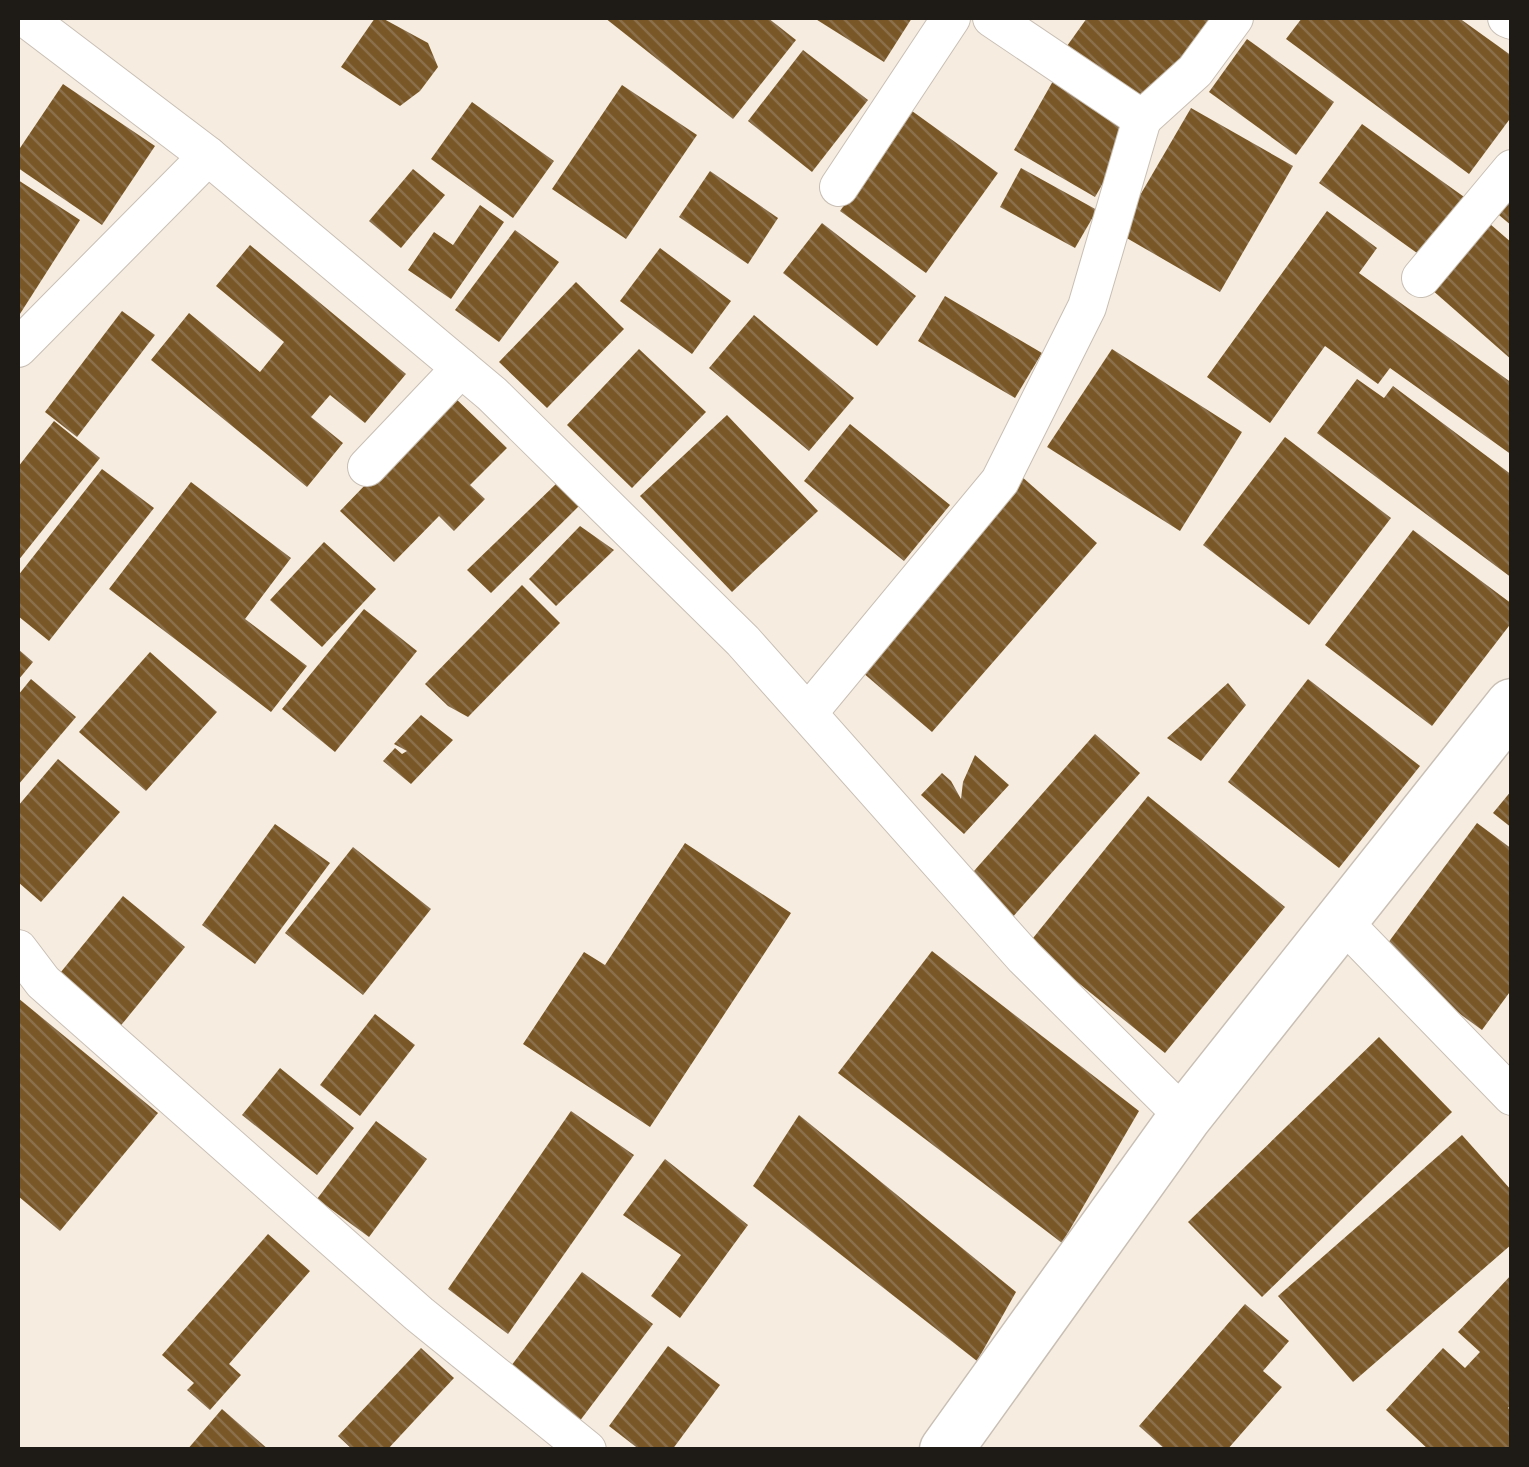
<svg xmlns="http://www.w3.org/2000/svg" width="1529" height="1467" font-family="'Varela Round',sans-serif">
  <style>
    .building { fill: url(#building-back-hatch) }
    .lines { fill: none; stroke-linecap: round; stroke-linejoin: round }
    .street-casing { stroke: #c9bfb4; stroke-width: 40 }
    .secondary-casing { stroke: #c9bfb4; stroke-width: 55 }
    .street { stroke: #fff; stroke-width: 38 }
    .secondary { stroke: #fff; stroke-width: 52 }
  </style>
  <defs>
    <pattern id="building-back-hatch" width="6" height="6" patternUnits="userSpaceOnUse" patternTransform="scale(2.5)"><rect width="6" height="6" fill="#795727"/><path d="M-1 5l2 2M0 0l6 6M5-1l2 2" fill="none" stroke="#8a704c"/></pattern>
  </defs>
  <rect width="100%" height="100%" fill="#f6ece0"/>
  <g class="building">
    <path d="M 375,18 L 382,18 L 428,43 L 438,67 L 420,91 L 400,106 L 341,67 Z"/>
    <path d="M 605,18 L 768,18 L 796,40 L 733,119 Z"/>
    <path d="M 814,18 L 912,18 L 884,62 Z"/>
    <path d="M 1087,18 L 1213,18 L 1150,105 L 1067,46 Z"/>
    <path d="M 1302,18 L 1459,18 L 1512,56 L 1512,116 L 1469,174 L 1286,39 Z"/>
    <path d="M 1247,39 L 1334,102 L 1296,155 L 1209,92 Z"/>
    <path d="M 803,50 L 868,100 L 812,172 L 748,121 Z"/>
    <path d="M 1053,81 L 1135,128 L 1095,197 L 1014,150 Z"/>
    <path d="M 63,84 L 155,146 L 102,225 L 18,168 L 18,151 Z"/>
    <path d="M 622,85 L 697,135 L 626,239 L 552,189 Z"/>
    <path d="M 472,102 L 554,161 L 513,218 L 431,159 Z"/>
    <path d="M 1191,108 L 1293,166 L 1220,292 L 1118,233 Z"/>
    <path d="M 912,111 L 998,173 L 926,273 L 840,211 Z"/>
    <path d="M 1362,124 L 1467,199 L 1424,258 L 1319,183 Z"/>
    <path d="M 1021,168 L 1097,210 L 1075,248 L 1000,207 Z"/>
    <path d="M 413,169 L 445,195 L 401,248 L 369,221 Z"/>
    <path d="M 710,171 L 778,218 L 748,264 L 679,217 Z"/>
    <path d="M 1512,176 L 1512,226 L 1487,205 Z"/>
    <path d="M 18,180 L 80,220 L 18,317 Z"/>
    <path d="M 480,205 L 504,222 L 451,299 L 408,270 L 434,232 L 453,245 Z"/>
    <path d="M 1327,211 L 1377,248 L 1359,273 L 1512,383 L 1512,455 L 1390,368 L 1378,384 L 1325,346 L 1270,423 L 1207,377 Z"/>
    <path d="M 822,223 L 916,296 L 877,346 L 783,273 Z"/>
    <path d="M 1490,224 L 1512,243 L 1512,360 L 1431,289 Z"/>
    <path d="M 515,230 L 559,262 L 499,342 L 455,310 Z"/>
    <path d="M 250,245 L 406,374 L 365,423 L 330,395 L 311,417 L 343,443 L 307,487 L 151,360 L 189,313 L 260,372 L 284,342 L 216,286 Z"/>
    <path d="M 660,248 L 731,301 L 692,354 L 620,301 Z"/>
    <path d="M 576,282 L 624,329 L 547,408 L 499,362 Z"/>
    <path d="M 945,296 L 1042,353 L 1015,398 L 918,341 Z"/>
    <path d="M 122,311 L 155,335 L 77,437 L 45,412 Z"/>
    <path d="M 754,315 L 854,398 L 809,451 L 709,368 Z"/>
    <path d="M 639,349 L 706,412 L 632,488 L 567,425 Z"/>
    <path d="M 1112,349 L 1242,432 L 1180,531 L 1047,447 Z"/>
    <path d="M 1357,379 L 1384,398 L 1393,386 L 1512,475 L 1512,578 L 1317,433 Z"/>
    <path d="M 452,395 L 507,448 L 470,485 L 485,499 L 454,531 L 439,516 L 394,562 L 340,511 Z"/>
    <path d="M 727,415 L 818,511 L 732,592 L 640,496 Z"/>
    <path d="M 54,421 L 100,458 L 18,561 L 18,467 Z"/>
    <path d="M 850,424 L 950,505 L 904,561 L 804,481 Z"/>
    <path d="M 1285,437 L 1391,518 L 1309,625 L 1203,545 Z"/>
    <path d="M 102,469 L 154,508 L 49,641 L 18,616 L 18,576 Z"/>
    <path d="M 1021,476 L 1097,543 L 932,732 L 855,666 Z"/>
    <path d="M 191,482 L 291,558 L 245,619 L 307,666 L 271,712 L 109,589 Z"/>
    <path d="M 557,483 L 581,504 L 491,593 L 467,570 Z"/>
    <path d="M 580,526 L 614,550 L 556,606 L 529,579 Z"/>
    <path d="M 1413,530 L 1512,604 L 1512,622 L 1432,726 L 1325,645 Z"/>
    <path d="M 324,542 L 376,589 L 322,647 L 270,600 Z"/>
    <path d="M 522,585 L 560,623 L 468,717 L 448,706 L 425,684 Z"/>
    <path d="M 364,609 L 417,651 L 335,752 L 282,709 Z"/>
    <path d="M 18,649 L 33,662 L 18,680 Z"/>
    <path d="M 150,652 L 217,712 L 146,791 L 79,732 Z"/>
    <path d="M 31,679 L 76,717 L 18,785 L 18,695 Z"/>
    <path d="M 1308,679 L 1420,766 L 1339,868 L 1228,782 Z"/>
    <path d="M 1228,683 L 1246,705 L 1201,761 L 1167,738 Z"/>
    <path d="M 421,715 L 453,740 L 411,784 L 383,761 L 395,748 L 402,754 L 407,751 L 394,744 Z"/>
    <path d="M 1095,734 L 1140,773 L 1011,919 L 966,880 Z"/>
    <path d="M 975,755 L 1009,785 L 964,834 L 921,795 L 942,773 L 951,781 L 961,799 L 963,782 Z"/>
    <path d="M 58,759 L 120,812 L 41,902 L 18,882 L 18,806 Z"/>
    <path d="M 1512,790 L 1512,828 L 1493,813 Z"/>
    <path d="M 1148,796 L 1285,907 L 1165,1053 L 1029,943 Z"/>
    <path d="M 1477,823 L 1512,849 L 1512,989 L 1482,1030 L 1379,955 Z"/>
    <path d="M 275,824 L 330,863 L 255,964 L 202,925 Z"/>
    <path d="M 685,843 L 791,913 L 650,1127 L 523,1044 L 584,952 L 605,965 Z"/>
    <path d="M 353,847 L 431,909 L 363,995 L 285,933 Z"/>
    <path d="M 123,896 L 185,947 L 118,1029 L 56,978 Z"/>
    <path d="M 932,951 L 1139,1111 L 1062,1243 L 838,1073 Z"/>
    <path d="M 18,998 L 158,1113 L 60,1231 L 18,1196 Z"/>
    <path d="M 375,1014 L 415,1045 L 360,1116 L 320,1085 Z"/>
    <path d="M 1379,1037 L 1452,1112 L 1262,1297 L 1188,1222 Z"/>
    <path d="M 280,1068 L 354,1128 L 317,1175 L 242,1115 Z"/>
    <path d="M 571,1111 L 634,1155 L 508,1334 L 448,1289 Z"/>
    <path d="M 799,1115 L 1016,1292 L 977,1361 L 753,1186 Z"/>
    <path d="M 376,1121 L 427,1159 L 369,1237 L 317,1199 Z"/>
    <path d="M 1462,1135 L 1512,1191 L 1512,1244 L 1353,1382 L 1278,1296 Z"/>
    <path d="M 665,1159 L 748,1225 L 680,1318 L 651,1296 L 681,1255 L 623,1215 Z"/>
    <path d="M 268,1234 L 310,1271 L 229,1364 L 241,1375 L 210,1410 L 187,1390 L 194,1383 L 162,1355 Z"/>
    <path d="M 582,1272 L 653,1324 L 579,1422 L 508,1370 Z"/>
    <path d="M 1512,1274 L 1512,1404 L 1508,1408 L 1512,1411 L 1512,1446 L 1508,1450 L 1429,1450 L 1386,1410 L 1443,1348 L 1465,1368 L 1480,1352 L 1458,1332 Z"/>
    <path d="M 1245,1304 L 1289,1341 L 1263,1371 L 1282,1387 L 1227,1450 L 1166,1450 L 1139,1426 Z"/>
    <path d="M 668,1346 L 720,1385 L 672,1450 L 640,1450 L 609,1426 Z"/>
    <path d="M 421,1348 L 454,1378 L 387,1450 L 353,1450 L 338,1436 Z"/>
    <path d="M 222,1409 L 269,1450 L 187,1450 Z"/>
  </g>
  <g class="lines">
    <defs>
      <g id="street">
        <path d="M 26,18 L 208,156 L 492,394 L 743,641 L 1024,957 L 1185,1117"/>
        <path d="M 992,18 L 1142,119 L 1195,71 L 1234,18"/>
        <path d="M 1507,18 L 1512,20"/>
        <path d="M 839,187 L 951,18"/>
        <path d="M 1421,278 L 1512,169"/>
        <path d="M 18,348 L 208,156"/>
        <path d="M 367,467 L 461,368"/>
        <path d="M 808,713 L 1000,481 L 1087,307 L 1142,119"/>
        <path d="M 1343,922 L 1512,1096"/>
        <path d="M 18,949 L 43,982 L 419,1314 L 587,1450"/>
      </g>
      <path id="secondary" d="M 946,1450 L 1185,1117 L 1512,705"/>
    </defs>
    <use href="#street" class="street-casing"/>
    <use href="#secondary" class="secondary-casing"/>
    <use href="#street" class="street"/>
    <use href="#secondary" class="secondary"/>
  </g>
  <rect width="1529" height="1467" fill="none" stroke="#1e1a16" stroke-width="40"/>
</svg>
